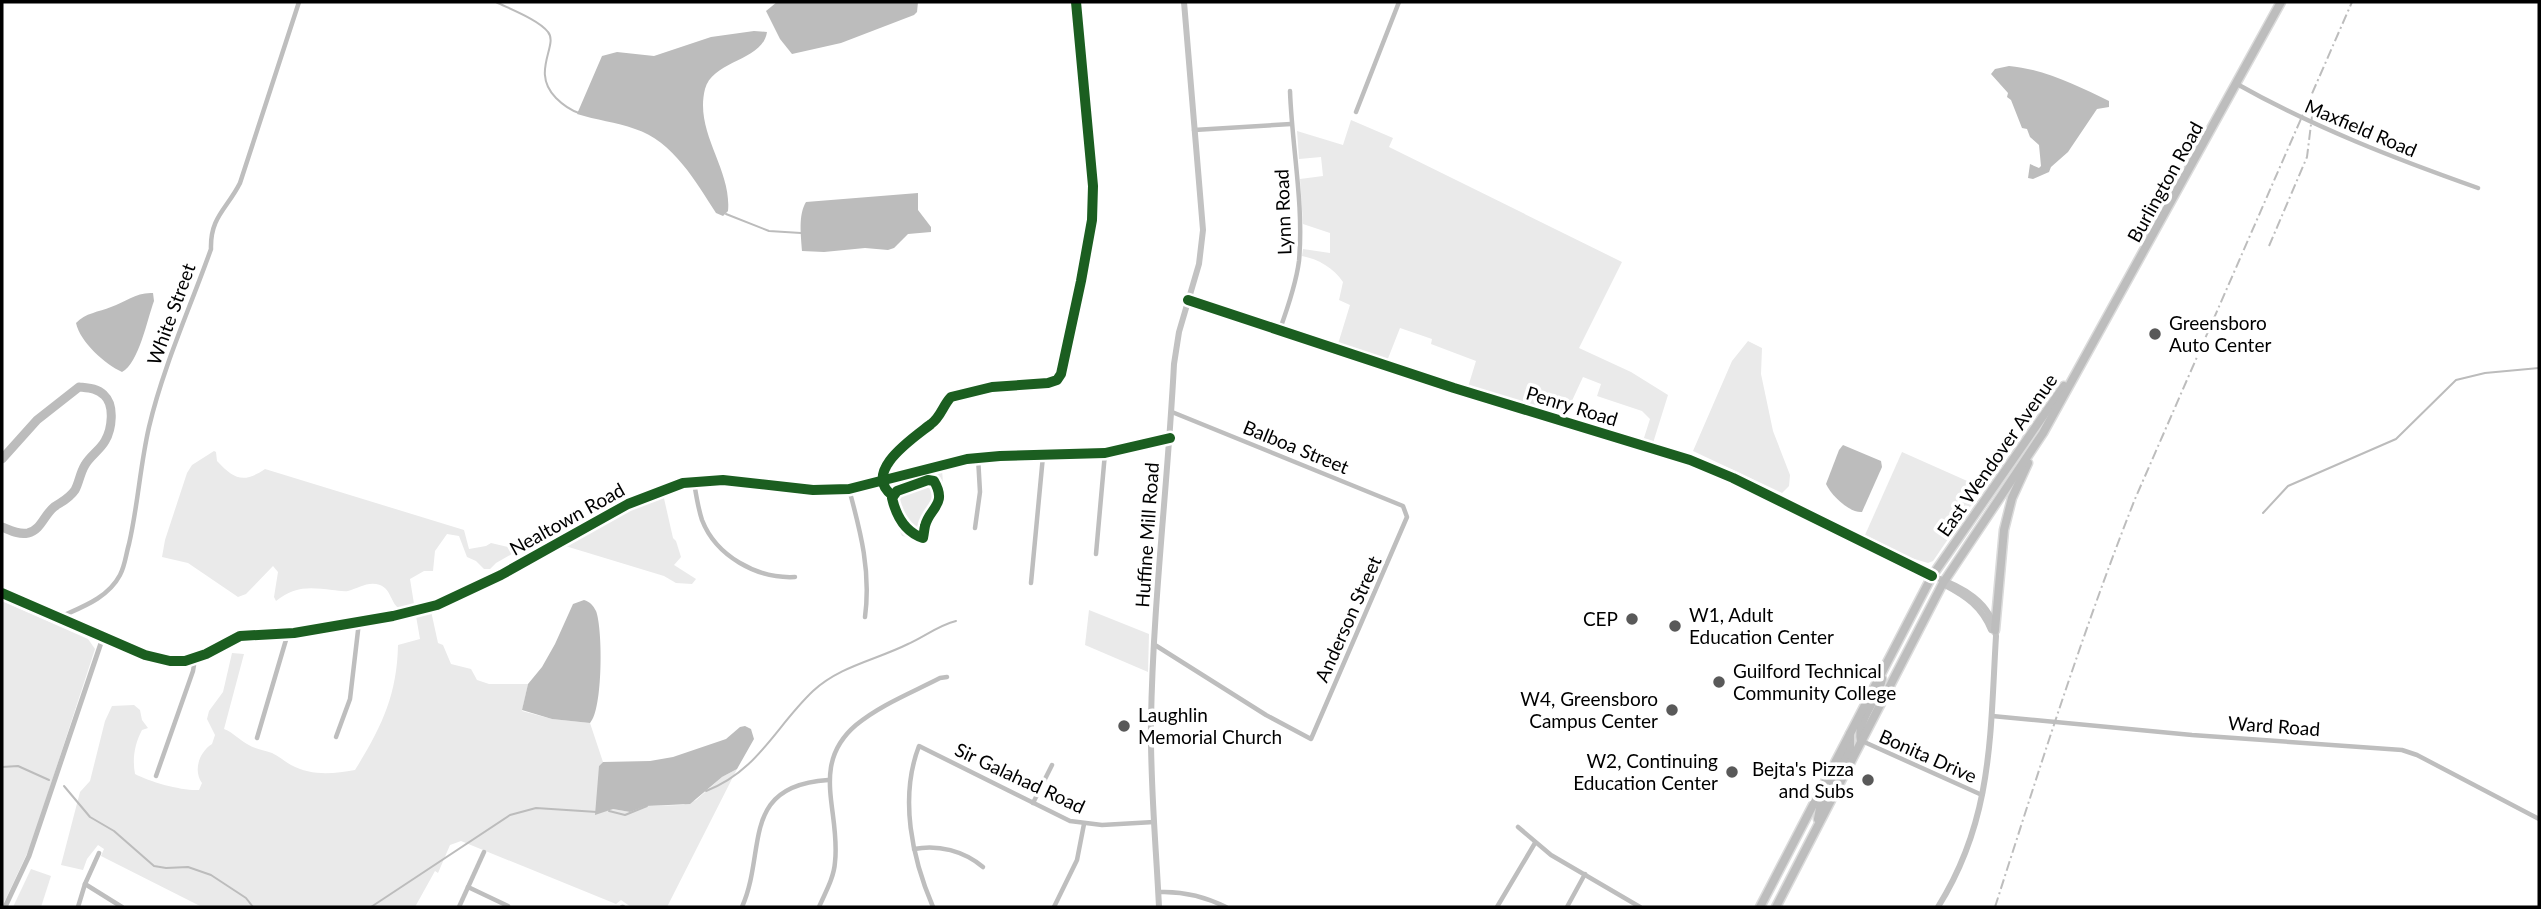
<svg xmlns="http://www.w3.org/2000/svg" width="2541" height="909" font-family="Lato,sans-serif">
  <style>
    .green { fill: #eaeaea }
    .water { fill: #bcbcbc }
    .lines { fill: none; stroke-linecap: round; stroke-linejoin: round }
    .stream { stroke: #bcbcbc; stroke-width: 2 }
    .river { stroke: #bcbcbc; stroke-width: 9 }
    .trunk-casing { stroke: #dbdbdb; stroke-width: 11 }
    .minor { stroke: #bebebe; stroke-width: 4.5 }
    .tertiary { stroke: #bebebe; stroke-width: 5 }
    .secondary { stroke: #c2c2c2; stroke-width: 6 }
    .trunk { stroke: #bdbdbd; stroke-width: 8 }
    .rail { stroke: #bdbdbd; stroke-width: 2; stroke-dasharray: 10 3.5 2 3.5; stroke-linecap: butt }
    .cycleway-casing { stroke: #fff; stroke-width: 15 }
    .cycleway { stroke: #1b5e20; stroke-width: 10 }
    .poi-dot { fill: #595959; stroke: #fff; stroke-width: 2.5 }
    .labels { text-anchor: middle; stroke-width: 7; stroke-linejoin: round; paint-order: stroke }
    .street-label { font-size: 19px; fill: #000; stroke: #fff }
    .poi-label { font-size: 19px; fill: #000; stroke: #fff; text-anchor: start }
  </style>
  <rect width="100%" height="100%" fill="#fff"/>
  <g class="green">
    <path d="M 1351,120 L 1393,138 L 1389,147 L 1622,262 L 1579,348 L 1631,372 L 1668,395 L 1653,443 L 1643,441 L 1650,419 L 1642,411 L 1597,396 L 1601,384 L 1583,377 L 1564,418 L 1468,387 L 1476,361 L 1431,344 L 1432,339 L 1400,328 L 1387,361 L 1338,344 L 1350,305 L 1339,300 L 1343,282 C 1334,268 1318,259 1302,256 L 1303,249 L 1330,253 L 1330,233 L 1303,224 L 1300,179 L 1323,176 L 1321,157 L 1299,159 L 1297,131 L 1343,145 Z"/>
    <path d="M 1748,341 L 1762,348 L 1761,374 L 1773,431 L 1790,475 L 1789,486 L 1782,493 L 1693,451 L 1732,361 Z"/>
    <path d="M 214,451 L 216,452 L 217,461 C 234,479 243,484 265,469 L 464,530 L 469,549 L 486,546 L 491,543 L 517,549 L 517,551 L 496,563 L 490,569 L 484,569 L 476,561 L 467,557 L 459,536 L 447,534 L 435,551 L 433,571 L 424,571 L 410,579 L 414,604 L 410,608 L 400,609 C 390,603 392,590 380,585 C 368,581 359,588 348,591 C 343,592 337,590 332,590 C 310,587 294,586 276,601 L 274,597 L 278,572 L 273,566 L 246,594 L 238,597 L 188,563 L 162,557 L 165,540 L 187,473 L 192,465 Z"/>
    <path d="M 1902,452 L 1983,488 L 1933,561 L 1928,563 L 1911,558 L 1865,535 Z"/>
    <path d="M 942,469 L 944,499 L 924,540 L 902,536 L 881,487 Z"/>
    <path d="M 663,494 L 673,538 L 676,541 L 681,557 L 674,565 L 696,579 L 692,584 L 676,583 L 664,576 L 562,545 L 633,507 Z"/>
    <path d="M 2,601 L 88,639 L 95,649 L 31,845 L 2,907 Z"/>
    <path d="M 1089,610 L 1149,634 L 1148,672 L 1085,645 Z"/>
    <path d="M 431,611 L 438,643 L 443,645 L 451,664 L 471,669 L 477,680 L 489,684 L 528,684 L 522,711 L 552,719 L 590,723 L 603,762 L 599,766 L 613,809 L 630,812 L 646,806 L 683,805 L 696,800 L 722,777 L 737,769 L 667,907 L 631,907 L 621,900 L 616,904 L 461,841 L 450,845 L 438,873 L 435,871 L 415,907 L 202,907 L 101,856 L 104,849 L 98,845 L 87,859 L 83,870 L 61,865 L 80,792 L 90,781 L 105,721 L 112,706 L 134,705 L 140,710 L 142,720 L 148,728 L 142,730 C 135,743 132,758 135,774 C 150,782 182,791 199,790 L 202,783 C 193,771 199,752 212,744 L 215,735 L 207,719 L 209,711 L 223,692 L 232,653 L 244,654 L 224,729 C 234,733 238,739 247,744 C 255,749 263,750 272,753 C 279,756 285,762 291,765 C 311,776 333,774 355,770 C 381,728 397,696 398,645 L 420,639 L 416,616 Z"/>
    <path d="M 31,869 L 51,876 L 41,907 L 13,907 Z"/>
  </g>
  <g class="water">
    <path d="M 777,2 L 918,2 L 917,12 L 914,15 L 841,43 L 792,54 L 780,39 L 766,11 Z"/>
    <path d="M 754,31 L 767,32 C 763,61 713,60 705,89 C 694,132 732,169 728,211 L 723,216 L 716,213 C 696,182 673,141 635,129 C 616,122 596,120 577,114 L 602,56 L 617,52 L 654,56 L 711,37 Z"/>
    <path d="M 2009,66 C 2044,69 2078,86 2109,101 L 2109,107 L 2097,109 L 2068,152 L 2051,167 L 2049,172 L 2033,179 L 2028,178 L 2030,164 L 2039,168 L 2041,166 L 2039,145 L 2030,137 L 2027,129 L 2022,128 L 2011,100 L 2007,97 L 2008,93 L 1991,74 L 1995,69 Z"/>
    <path d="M 918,193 L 918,210 L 931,227 L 931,232 L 908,234 L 894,248 L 888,250 L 865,248 L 824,252 L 802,251 C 801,235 798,215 806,202 Z"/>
    <path d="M 153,293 L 154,301 C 147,320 139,363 122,372 C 105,364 80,342 76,323 C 85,313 99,312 111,307 C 126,302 136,292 153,293 Z"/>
    <path d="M 1843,445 L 1881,461 L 1882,467 L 1862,512 C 1849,513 1831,495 1826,484 L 1839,450 Z"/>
    <path d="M 584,600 C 590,602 593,605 596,611 C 603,629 603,710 590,723 L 552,719 L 522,710 L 528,684 L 542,667 L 555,644 L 573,604 Z"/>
    <path d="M 745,726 L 751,729 L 754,739 L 737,769 L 722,777 L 690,804 L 646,806 L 630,812 L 613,809 L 595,815 L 599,766 L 603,762 L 650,761 L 673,757 L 726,739 L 740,727 Z"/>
  </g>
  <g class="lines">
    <g class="stream">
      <path d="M 496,2 C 510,9 539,20 548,32 C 559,45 530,72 556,98 C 563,105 570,110 579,113"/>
      <path d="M 726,214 L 769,231 L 801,233"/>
      <path d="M 2263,513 L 2288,486 L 2396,439 L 2456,380 L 2485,373 L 2539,368"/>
      <path d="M 2,767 L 18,766 L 49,780"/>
      <path d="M 64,786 L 90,817 L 114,831 L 154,866 L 166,868 L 188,867 L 211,875 L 246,898 L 253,907"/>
      <path d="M 706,791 C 758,771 775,727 813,691 C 840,666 876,660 908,644 C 924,637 939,625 956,621"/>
      <path d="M 609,811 L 625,815 L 647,806"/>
      <path d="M 371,907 L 510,815 L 536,808 L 597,812"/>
    </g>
    <path class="river" d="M 2,459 L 37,420 L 79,387 C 88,388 97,388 104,395 C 115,405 112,429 105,441 C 100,450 90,456 85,465 C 80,473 79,483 75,490 C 69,499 61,502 54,507 C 44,515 41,530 28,533 C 18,535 10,530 2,527"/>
    <defs>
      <g id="trunk">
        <path d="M 1995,630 L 2004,530 L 2012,498 L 2028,463"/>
        <path d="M 1861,741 C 1856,720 1878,700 1882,679"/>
        <path d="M 1818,819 L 1820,808 L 1850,748 L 1850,734"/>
        <path d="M 1760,907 L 1932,576 L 2064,386"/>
        <path d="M 1776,907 L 1943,583 L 2043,433 L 2281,2"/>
      </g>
    </defs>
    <use href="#trunk" class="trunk-casing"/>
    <g class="minor">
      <path d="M 2237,84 C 2313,127 2396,159 2478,188"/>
      <path d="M 1356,112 L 1399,2"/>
      <path d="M 1194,130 L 1291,124"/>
      <path d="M 1280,329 C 1288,307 1296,284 1299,261 C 1304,204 1292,148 1290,91"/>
      <path d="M 694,482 C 696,494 698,508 702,520 C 716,556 757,579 795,577"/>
      <path d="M 849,489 C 861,533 871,572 865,617"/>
      <path d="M 975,528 L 980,492 L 978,457"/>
      <path d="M 1096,554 L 1105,453"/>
      <path d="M 1031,583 L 1043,456"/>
      <path d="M 60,617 C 82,607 108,598 120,575 C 125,566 126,554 129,544 C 138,505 140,466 149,427 C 163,367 190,308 211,249 C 210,217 227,209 240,183 L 299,2"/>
      <path d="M 1155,645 L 1266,715 L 1311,739 L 1407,517 L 1403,506 L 1172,412"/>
      <path d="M 1992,716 L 2192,735 L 2402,750 L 2417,755 L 2539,819"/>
      <path d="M 336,737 L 350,699 L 359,622"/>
      <path d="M 257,738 L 288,633"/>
      <path d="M 1862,741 L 1982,795"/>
      <path d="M 156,776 L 193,671 L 195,659"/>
      <path d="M 1033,803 L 1052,765"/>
      <path d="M 1518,827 L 1551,855 L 1640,907"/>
      <path d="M 914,849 C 938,844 964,851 983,867"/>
      <path d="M 85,884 L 122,907"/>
      <path d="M 468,887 L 508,906"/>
      <path d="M 1159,892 C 1183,891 1204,896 1226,907"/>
      <path d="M 78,907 L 85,884 L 99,853"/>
      <path d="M 459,907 L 484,852"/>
      <path d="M 622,907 L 623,907"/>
      <path d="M 742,907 C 767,851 739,786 828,780"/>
      <path d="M 819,907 C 825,893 834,878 835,862 C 841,812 809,765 856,725 C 880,705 913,692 940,678 L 947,677"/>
      <path d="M 933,907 C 912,858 899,798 919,746 L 1070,821 L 1102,825 L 1154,822"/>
      <path d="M 1054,907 L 1077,860 L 1084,824"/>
      <path d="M 1497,907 L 1535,843"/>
      <path d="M 1567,907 L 1585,874"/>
    </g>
    <g class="tertiary">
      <path d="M 1188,300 L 1454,388 L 1690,460 L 1733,478 L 1932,576"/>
      <path d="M 2,593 L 145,655 L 170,661 L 185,661 L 206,654 L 240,636 L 294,633 L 393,616 L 437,605 L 501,575 L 628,504 L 683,483 L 723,480 L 813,490 L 849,489 L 967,459 L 1000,456 L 1105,453 L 1170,438"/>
      <path d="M 5,907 L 29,856 L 103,637"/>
    </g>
    <g class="secondary">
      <path d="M 1932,576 C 1961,586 1993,602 1996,636 C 1990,736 1993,819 1938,907"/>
      <path d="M 1945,585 C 1966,596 1982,607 1991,630"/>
      <path d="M 1159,907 C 1156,845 1150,783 1151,721 C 1153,602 1168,483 1174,364 L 1179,332 L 1199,264 L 1203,230 L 1184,2"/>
    </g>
    <use href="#trunk" class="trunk"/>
    <g class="rail">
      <path d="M 2269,246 L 2307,157 L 2314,100"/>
      <path d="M 1995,907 C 2039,770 2082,633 2135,499 L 2352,2"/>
    </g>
    <defs>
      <g id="cycleway">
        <path d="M 1188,300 L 1454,388 L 1690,460 L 1733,478 L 1932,576"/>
        <path d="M 928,480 L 934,481 C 948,505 929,508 925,526 C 924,530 924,534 923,538 C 905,532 896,515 892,498 L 897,491 Z"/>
        <path d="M 893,496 C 860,472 915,437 931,424 C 941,417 943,405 951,397 L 992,387 L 1048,383 L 1057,380 L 1061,374 L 1081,281 L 1092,220 L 1093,186 L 1076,2"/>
        <path d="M 2,593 L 145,655 L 170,661 L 185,661 L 206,654 L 240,636 L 294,633 L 393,616 L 437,605 L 501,575 L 628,504 L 683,483 L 723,480 L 813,490 L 849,489 L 967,459 L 1000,456 L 1105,453 L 1170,438"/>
      </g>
    </defs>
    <use href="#cycleway" class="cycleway-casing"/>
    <use href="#cycleway" class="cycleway"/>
  </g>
  <g class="poi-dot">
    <circle cx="2155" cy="334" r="7"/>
    <circle cx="1632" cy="619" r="7"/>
    <circle cx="1675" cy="626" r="7"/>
    <circle cx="1719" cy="682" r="7"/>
    <circle cx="1672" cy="710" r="7"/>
    <circle cx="1124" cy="726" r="7"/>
    <circle cx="1732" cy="772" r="7"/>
    <circle cx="1868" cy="780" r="7"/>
  </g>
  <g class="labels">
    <g class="street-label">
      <text transform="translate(2361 128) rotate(23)" y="7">Maxfield Road</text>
      <text transform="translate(2165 182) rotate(-61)" y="7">Burlington Road</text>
      <text transform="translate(1283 212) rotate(-92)" y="7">Lynn Road</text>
      <text transform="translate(171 314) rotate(-70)" y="7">White Street</text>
      <text transform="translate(1572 406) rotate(17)" y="7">Penry Road</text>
      <text transform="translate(1296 447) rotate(22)" y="7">Balboa Street</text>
      <text transform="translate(1997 455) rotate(-55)" y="7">East Wendover Avenue</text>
      <text transform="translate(567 519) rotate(-29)" y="7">Nealtown Road</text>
      <text transform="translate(1147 535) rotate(-86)" y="7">Huffine Mill Road</text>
      <text transform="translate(1348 619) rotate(-66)" y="7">Anderson Street</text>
      <text transform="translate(2274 726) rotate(4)" y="7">Ward Road</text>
      <text transform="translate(1928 756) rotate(24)" y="7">Bonita Drive</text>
      <text transform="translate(1020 778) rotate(25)" y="7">Sir Galahad Road</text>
    </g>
    <g class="poi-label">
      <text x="2169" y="330">Greensboro<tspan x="2169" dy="22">Auto Center</tspan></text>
      <text x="1689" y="622">W1, Adult<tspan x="1689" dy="22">Education Center</tspan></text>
      <text x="1618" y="626" text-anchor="end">CEP</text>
      <text x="1733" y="678">Guilford Technical<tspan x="1733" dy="22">Community College</tspan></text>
      <text x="1658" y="706" text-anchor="end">W4, Greensboro<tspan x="1658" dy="22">Campus Center</tspan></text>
      <text x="1138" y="722">Laughlin<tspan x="1138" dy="22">Memorial Church</tspan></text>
      <text x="1718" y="768" text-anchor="end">W2, Continuing<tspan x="1718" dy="22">Education Center</tspan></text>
      <text x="1854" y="776" text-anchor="end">Bejta's Pizza<tspan x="1854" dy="22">and Subs</tspan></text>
    </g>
  </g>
  <rect width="2541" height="909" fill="none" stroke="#000000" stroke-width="7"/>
</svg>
